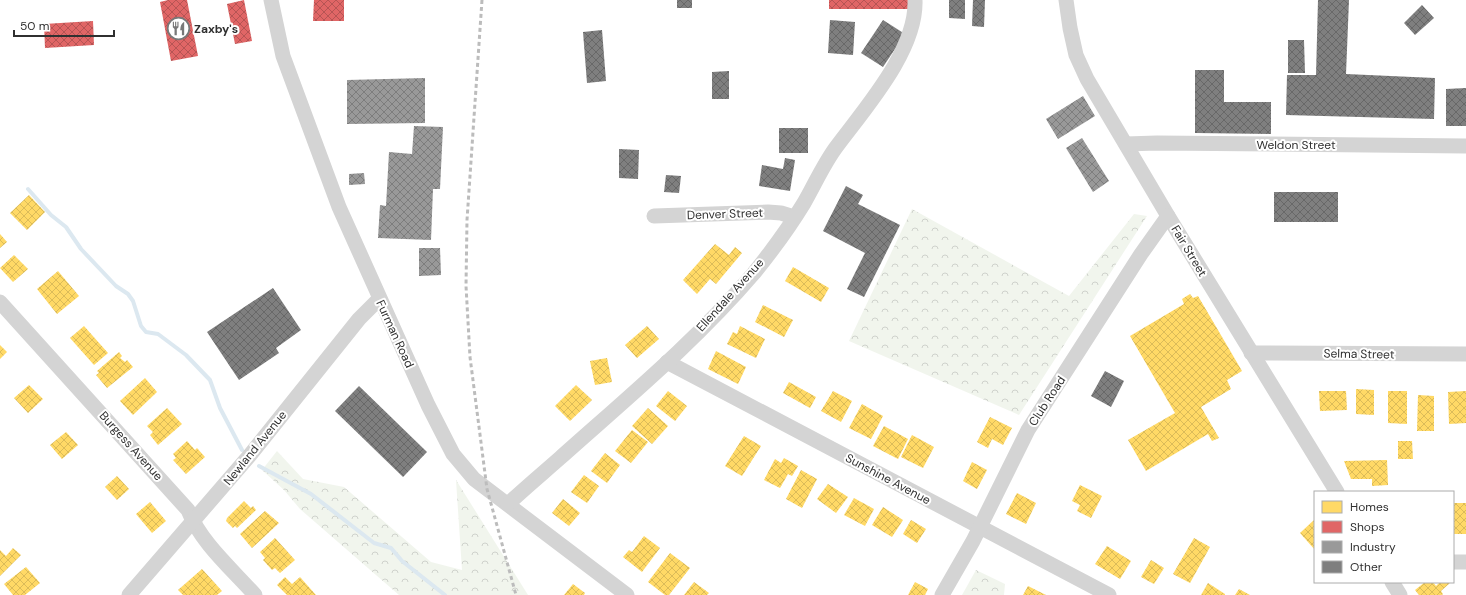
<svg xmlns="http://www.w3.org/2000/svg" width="1466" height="595" font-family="'DM Sans',sans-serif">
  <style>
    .forest { fill: url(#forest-crowns) }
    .homes { fill: url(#homes-cross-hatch) }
    .shops { fill: url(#shops-cross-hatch) }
    .industry { fill: url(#industry-cross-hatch) }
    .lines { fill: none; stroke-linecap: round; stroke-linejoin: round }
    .stream { stroke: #dce8f0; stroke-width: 4 }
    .building { fill: url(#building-cross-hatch) }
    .minor { stroke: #d4d4d4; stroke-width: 15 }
    .rail { stroke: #bcbcbc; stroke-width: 3; stroke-dasharray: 4 3; stroke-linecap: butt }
    .labels { text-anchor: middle; stroke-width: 4; stroke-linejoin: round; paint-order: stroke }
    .poi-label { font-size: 12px; font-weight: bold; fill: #303030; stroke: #fff; text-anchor: start }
    .street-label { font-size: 12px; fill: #303030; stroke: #fff }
  </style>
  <defs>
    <pattern id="forest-crowns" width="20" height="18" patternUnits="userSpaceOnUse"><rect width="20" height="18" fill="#f1f5ed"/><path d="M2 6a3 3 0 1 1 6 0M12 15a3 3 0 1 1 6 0" fill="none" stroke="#cfd2cc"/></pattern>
    <pattern id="homes-cross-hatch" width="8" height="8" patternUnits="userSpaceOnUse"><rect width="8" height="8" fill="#ffd966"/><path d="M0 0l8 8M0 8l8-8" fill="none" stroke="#dbbb59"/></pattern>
    <pattern id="shops-cross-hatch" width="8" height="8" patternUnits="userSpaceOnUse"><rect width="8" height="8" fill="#e06666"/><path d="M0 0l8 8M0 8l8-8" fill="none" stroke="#b65454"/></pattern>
    <pattern id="industry-cross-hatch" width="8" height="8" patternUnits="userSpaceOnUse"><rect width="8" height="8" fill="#999"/><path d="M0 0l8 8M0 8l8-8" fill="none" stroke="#7d7d7d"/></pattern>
    <pattern id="building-cross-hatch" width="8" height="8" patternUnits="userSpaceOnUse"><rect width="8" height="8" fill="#7f7f7f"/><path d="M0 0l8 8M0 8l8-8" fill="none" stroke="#686868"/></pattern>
  </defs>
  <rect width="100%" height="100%" fill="#fff"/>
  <g class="forest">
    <path d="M 912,209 L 1069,296 L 1134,214 L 1147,216 L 1019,415 L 849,341 Z"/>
    <path d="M 277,451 L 303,479 L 344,487 L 431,562 L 462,570 L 456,480 L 528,595 L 399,595 L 300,509 L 284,490 L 262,470 Z"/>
    <path d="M 976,570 L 1005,584 L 1004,595 L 962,595 Z"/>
  </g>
  <g class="homes">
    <path d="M 29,195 L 45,212 L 27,230 L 10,213 Z"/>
    <path d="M 0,234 L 7,242 L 0,248 Z"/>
    <path d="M 715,244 L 729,255 L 735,247 L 742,253 L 716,284 L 710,279 L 697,294 L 683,280 Z"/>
    <path d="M 14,255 L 28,269 L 13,282 L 0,268 Z"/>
    <path d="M 793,267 L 829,288 L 821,302 L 785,281 Z"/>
    <path d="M 58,271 L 79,296 L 57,314 L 37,289 Z"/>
    <path d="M 1190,294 L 1193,298 L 1198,296 L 1242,371 L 1227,380 L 1231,389 L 1201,407 L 1219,438 L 1212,441 L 1208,434 L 1146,471 L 1128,440 L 1175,413 L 1130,336 L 1184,304 L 1182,299 Z"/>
    <path d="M 763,305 L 793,320 L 784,337 L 755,322 Z"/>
    <path d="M 84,326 L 108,353 L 94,365 L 70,338 Z"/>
    <path d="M 647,326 L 659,339 L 637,358 L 625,345 Z"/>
    <path d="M 740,326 L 765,339 L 756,358 L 727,344 L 733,332 L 737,334 Z"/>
    <path d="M 0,345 L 7,352 L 0,359 Z"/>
    <path d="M 716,351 L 746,367 L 738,384 L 708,369 Z"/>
    <path d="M 119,352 L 122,356 L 120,358 L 125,362 L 127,360 L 133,367 L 107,388 L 96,375 L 99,373 L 97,371 Z"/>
    <path d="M 607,358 L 612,382 L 595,385 L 590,361 Z"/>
    <path d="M 145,378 L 157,392 L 133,415 L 120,401 Z"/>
    <path d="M 789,382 L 816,397 L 810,408 L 783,393 Z"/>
    <path d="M 29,385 L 43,399 L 28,413 L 14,398 Z"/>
    <path d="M 576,385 L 592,400 L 570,421 L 555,406 Z"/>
    <path d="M 1356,389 L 1374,390 L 1374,415 L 1356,414 Z"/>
    <path d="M 668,391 L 687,406 L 675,421 L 656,406 Z"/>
    <path d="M 833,391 L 852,401 L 841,422 L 821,411 Z"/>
    <path d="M 1319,391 L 1346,391 L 1347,410 L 1320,411 Z"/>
    <path d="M 1388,391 L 1407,391 L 1407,424 L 1388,423 Z"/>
    <path d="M 1466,391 L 1466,423 L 1449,424 L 1448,392 Z"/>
    <path d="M 1418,395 L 1434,396 L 1434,431 L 1417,431 Z"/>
    <path d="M 862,404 L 883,416 L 871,439 L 849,428 Z"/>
    <path d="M 167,408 L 182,424 L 158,445 L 150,435 L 153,432 L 147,426 Z"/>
    <path d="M 648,408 L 668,426 L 652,444 L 632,426 Z"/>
    <path d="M 990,417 L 1012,428 L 1003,445 L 992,439 L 988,448 L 977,442 Z"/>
    <path d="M 884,426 L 908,439 L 898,459 L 873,446 Z"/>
    <path d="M 632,430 L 648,442 L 631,463 L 615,451 Z"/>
    <path d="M 66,432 L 78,445 L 62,459 L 50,445 Z"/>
    <path d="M 912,435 L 934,447 L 923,468 L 901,457 Z"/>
    <path d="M 744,436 L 761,446 L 742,476 L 725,466 Z"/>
    <path d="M 187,441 L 195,450 L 197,448 L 205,457 L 186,474 L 173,460 L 176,458 L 173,454 Z"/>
    <path d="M 1398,441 L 1412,441 L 1413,459 L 1398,459 Z"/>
    <path d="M 605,453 L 620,465 L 607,483 L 591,471 Z"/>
    <path d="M 784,458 L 798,466 L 792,476 L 788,474 L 780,488 L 764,480 L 775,459 L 781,463 Z"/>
    <path d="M 1387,460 L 1388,485 L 1372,486 L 1372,479 L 1351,479 L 1344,461 Z"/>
    <path d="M 972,462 L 987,470 L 977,489 L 963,481 Z"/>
    <path d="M 801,470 L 817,479 L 802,508 L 786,499 Z"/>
    <path d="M 584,475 L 599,486 L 587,503 L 571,492 Z"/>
    <path d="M 117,476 L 129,489 L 117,500 L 105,487 Z"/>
    <path d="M 828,484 L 848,497 L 836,513 L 817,499 Z"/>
    <path d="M 1080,485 L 1102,496 L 1091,518 L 1077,511 L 1080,505 L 1072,501 Z"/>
    <path d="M 1017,493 L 1036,503 L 1026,524 L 1006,514 Z"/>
    <path d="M 854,498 L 874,509 L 865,526 L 844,515 Z"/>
    <path d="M 563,499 L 580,513 L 569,526 L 552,513 Z"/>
    <path d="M 244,501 L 251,508 L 253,506 L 256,510 L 237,528 L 235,526 L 233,528 L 226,521 L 227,518 Z"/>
    <path d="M 150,502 L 166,521 L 152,533 L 136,514 Z"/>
    <rect x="1453" y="503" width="13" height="31"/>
    <path d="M 883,507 L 903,520 L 892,537 L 872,525 Z"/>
    <path d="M 265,511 L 279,523 L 252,548 L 240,534 Z"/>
    <path d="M 1315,519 L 1315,550 L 1300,533 Z"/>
    <path d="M 911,520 L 926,529 L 917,543 L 903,534 Z"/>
    <path d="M 644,536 L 660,548 L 642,572 L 623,557 L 629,550 L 632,552 Z"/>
    <path d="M 275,538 L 295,560 L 280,573 L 275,568 L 272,570 L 263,560 L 265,558 L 260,552 Z"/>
    <path d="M 1194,538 L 1210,547 L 1190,583 L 1173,574 Z"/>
    <path d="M 1107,546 L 1131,561 L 1120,579 L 1095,564 Z"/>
    <path d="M 13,548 L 21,555 L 0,576 L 0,550 L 6,556 Z"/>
    <path d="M 670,553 L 690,568 L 669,595 L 665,595 L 648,582 Z"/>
    <path d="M 1151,560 L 1164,568 L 1154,584 L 1141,577 Z"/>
    <path d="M 26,567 L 40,583 L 25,595 L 13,595 L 4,584 Z"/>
    <path d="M 202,569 L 222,591 L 217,595 L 183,595 L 178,590 Z"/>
    <path d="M 285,577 L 292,584 L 300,577 L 316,595 L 287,595 L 277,585 Z"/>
    <path d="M 694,582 L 709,593 L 707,595 L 684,595 Z"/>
    <path d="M 915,582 L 928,589 L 925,595 L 908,595 Z"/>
    <path d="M 1425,582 L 1433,582 L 1436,586 L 1440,582 L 1450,583 L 1441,591 L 1443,594 L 1442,595 L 1419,595 L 1415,590 Z"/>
    <path d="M 1208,583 L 1225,594 L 1225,595 L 1201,595 Z"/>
    <path d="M 573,584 L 585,593 L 584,595 L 564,595 Z"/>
    <path d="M 1028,586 L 1046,595 L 1023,595 Z"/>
    <path d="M 1239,589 L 1250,595 L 1235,595 Z"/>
  </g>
  <g class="shops">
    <path d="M 168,0 L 187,0 L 198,56 L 171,61 L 160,2 Z"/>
    <path d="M 244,0 L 252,41 L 235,44 L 227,4 Z"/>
    <path d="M 314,0 L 344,0 L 344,21 L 313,21 Z"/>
    <rect x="829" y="0" width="83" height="9"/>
    <path d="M 93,21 L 94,45 L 45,48 L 44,24 Z"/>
  </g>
  <g class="industry">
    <path d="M 425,78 L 425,123 L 347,124 L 347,80 Z"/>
    <path d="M 1083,96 L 1095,116 L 1058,139 L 1046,119 Z"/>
    <path d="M 414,126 L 443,127 L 440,189 L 433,189 L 431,240 L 378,238 L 380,205 L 386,206 L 389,152 L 412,154 Z"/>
    <path d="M 1082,138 L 1109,181 L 1093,192 L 1066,148 Z"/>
    <path d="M 364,173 L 365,184 L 349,185 L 349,174 Z"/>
    <path d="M 419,248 L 440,248 L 441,275 L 419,276 Z"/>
  </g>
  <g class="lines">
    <g class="stream">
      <path d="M 28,189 L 51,215 L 66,227 L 81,249 L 116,286 L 128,294 L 133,301 L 141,326 L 146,332 L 158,334 L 186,355 L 210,380 L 220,408 L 242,450"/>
      <path d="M 259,466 L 311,494 L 374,543 L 391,548 L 402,561 L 445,595"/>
    </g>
  </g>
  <g class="building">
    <rect x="677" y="0" width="15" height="8"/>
    <path d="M 949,0 L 965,0 L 965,19 L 949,18 Z"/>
    <path d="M 973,0 L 985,0 L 984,27 L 972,26 Z"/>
    <path d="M 1318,0 L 1349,0 L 1346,74 L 1435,78 L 1434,119 L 1286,115 L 1287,75 L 1316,75 Z"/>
    <path d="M 1422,5 L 1434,18 L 1415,35 L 1404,23 Z"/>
    <path d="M 830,20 L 855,22 L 853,55 L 828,53 Z"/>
    <path d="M 883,20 L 905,34 L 883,67 L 861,53 Z"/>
    <path d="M 602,30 L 606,81 L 587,83 L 583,32 Z"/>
    <path d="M 1288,40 L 1304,40 L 1305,73 L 1288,73 Z"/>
    <path d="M 1195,70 L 1224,70 L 1224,102 L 1271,102 L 1271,134 L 1195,133 Z"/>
    <path d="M 729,71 L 729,99 L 712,99 L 712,72 Z"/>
    <path d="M 1466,88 L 1466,126 L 1446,126 L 1446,89 Z"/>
    <rect x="779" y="128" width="29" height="25"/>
    <path d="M 619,149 L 639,150 L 638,179 L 619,178 Z"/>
    <path d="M 785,158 L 795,160 L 790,191 L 759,186 L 762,165 L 783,169 Z"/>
    <path d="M 666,175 L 681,176 L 679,193 L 664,192 Z"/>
    <path d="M 846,186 L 863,195 L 858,204 L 900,225 L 864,297 L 847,289 L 865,253 L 823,231 Z"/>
    <rect x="1274" y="192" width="64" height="30"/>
    <path d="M 273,288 L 301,330 L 276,348 L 279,353 L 239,380 L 207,332 Z"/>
    <path d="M 1105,371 L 1124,381 L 1111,407 L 1091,396 Z"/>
    <path d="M 359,386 L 427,452 L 403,477 L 335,411 Z"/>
  </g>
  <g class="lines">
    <g class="minor">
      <path d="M 271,0 L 283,56 L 339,207 L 428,405 L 453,454 L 474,479 L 627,595"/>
      <path d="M 1066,0 L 1070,28 L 1076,55 L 1087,79 L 1168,216 L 1337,492"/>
      <path d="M 1126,144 L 1157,143 L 1466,146"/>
      <path d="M 654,216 L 768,212 L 781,213 L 794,217"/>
      <path d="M 0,302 L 188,510 C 201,543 232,569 255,595"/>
      <path d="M 1251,353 L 1466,354"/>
      <path d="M 667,362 L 1109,595"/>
      <path d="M 508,504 C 525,488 543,473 560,458 C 626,399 696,341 754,273 C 771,252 790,226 804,203 C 815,184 824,163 837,146 C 866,107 917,50 915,0"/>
      <path d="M 1453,562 L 1466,562"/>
      <path d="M 1392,582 L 1400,595"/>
      <path d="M 129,595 L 250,455 L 359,319 L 379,299"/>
      <path d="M 942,595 L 973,541 L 1028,430 L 1141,254 L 1168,216"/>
    </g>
    <path class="rail" d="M 482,0 L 467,220 L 466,286 L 470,357 L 487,489 L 516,595"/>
  </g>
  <defs>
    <symbol id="restaurant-ring" viewBox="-11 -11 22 22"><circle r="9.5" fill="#fff" stroke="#787878" stroke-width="1.5"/><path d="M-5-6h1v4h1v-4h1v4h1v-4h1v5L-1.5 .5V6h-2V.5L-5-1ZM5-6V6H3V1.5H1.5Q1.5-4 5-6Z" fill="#787878"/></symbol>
  </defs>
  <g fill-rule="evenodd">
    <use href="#restaurant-ring" x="166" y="16" width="25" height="25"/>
  </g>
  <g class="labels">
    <g class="poi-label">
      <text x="194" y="33">Zaxby's</text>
    </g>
    <g class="street-label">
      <text x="1296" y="149">Weldon Street</text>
      <text transform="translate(725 214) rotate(-2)" y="4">Denver Street</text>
      <text transform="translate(1189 251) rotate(59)" y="4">Fair Street</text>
      <text transform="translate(730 295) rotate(-48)" y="4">Ellendale Avenue</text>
      <text transform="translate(395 334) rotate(65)" y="4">Furman Road</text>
      <text transform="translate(1359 354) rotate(1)" y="4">Selma Street</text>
      <text transform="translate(1047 401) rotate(-57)" y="4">Club Road</text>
      <text transform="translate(131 446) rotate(48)" y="4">Burgess Avenue</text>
      <text transform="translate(255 448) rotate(-51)" y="4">Newland Avenue</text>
      <text transform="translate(888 479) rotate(28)" y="4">Sunshine Avenue</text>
    </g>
  </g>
  <rect x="1314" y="491" width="140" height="92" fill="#ffffff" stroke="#acacac"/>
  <rect x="1322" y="501" width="20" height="12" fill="#ffd966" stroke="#acacac"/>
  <text x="1350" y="511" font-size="12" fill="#303030">Homes</text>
  <rect x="1322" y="521" width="20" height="12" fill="#e06666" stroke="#acacac"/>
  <text x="1350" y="531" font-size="12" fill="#303030">Shops</text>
  <rect x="1322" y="541" width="20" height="12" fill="#999999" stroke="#acacac"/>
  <text x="1350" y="551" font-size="12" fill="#303030">Industry</text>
  <rect x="1322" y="561" width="20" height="12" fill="#7f7f7f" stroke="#acacac"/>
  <text x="1350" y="571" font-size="12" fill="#303030">Other</text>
  <path d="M14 30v6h100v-6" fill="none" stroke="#303030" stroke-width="2"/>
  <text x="20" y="30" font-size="12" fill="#303030" stroke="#ffffff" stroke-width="3" paint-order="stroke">50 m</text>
</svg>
